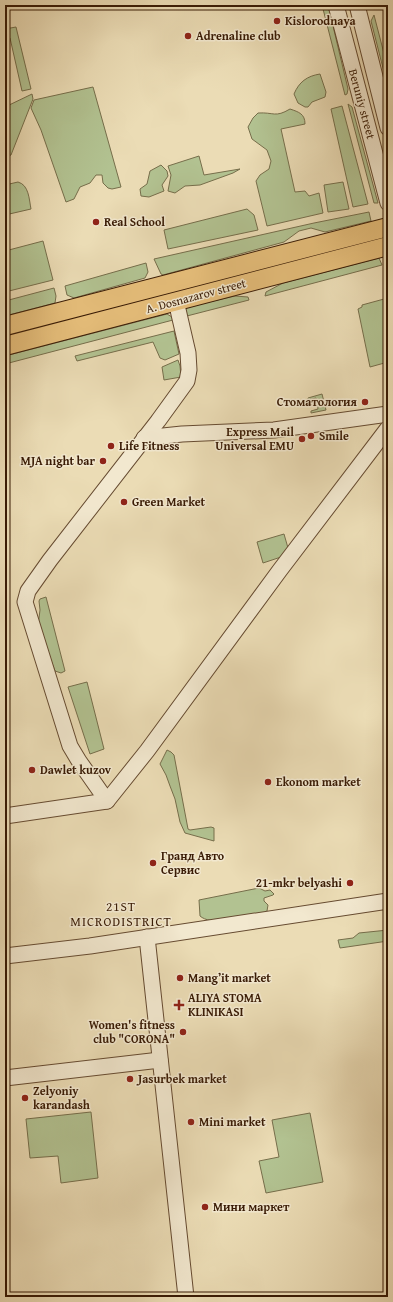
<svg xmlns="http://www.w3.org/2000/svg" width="393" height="1302" font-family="'Gentium Book Plus',serif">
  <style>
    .green { fill: #b2c291; stroke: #766e4b }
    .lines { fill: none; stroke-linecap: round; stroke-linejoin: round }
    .minor-casing { stroke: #664b31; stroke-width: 17 }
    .major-casing { stroke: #391b05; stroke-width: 20 }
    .minor { stroke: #f2e8cf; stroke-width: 15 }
    .major { stroke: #e6be7a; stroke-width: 18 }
    .poi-dot { fill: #8f2418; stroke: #f2e8cf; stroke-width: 1.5 }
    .labels { text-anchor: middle; stroke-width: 3; stroke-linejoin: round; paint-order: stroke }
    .poi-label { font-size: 12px; font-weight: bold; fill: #391b05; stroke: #f2e8cf; text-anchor: start }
    .street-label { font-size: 12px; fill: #391b05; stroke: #f2e8cf }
    .neighbourhood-label { font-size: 13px; letter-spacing: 1px; fill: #391b05; stroke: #f2e8cf }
  </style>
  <rect width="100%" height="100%" fill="#ebdcb5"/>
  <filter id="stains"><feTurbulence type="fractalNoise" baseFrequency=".005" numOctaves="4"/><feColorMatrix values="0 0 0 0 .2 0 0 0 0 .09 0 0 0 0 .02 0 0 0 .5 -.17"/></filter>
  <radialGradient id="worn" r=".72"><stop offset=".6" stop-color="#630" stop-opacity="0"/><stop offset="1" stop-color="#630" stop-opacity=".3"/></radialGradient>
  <g class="green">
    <path d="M 322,5 L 328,5 L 348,89 L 347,94 L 345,95 Z"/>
    <path d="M 374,15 L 388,69 L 388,79 L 384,72 L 371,21 Z"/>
    <path d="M 16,27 L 31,89 L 22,91 L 10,38 L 5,39 L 5,29 Z"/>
    <path d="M 320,74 L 326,92 L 325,97 L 312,102 L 308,107 L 305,107 L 298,103 L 294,94 C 299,82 307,76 320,74 Z"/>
    <path d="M 93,87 L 121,187 L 112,189 L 108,188 L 103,183 L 102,175 L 96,175 L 90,183 L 80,187 L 74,199 L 66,202 L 41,130 L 31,108 L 34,100 Z"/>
    <path d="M 32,94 L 33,99 L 11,155 L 5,157 L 5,107 Z"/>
    <path d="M 348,104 L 352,107 L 378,203 L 374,203 Z"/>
    <path d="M 342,106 L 368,204 L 353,207 L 331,109 Z"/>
    <path d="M 290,109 C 299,112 305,114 305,124 L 281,129 L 295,192 L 305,191 L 309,196 L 319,193 L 323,213 L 267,226 L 256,181 L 260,175 L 269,169 L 271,161 L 267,150 L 252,139 L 248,127 L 253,118 L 258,113 C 274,112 275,118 290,109 Z"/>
    <path d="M 199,156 L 204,175 L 240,169 L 233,173 L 200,185 L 185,186 L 175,193 L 168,191 L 171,175 L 168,166 Z"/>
    <path d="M 161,165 L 167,171 L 168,176 L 162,185 L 164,191 L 149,197 L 141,196 L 140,189 L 147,184 L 150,171 Z"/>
    <path d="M 18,182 C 29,185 29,199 31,209 L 5,215 L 5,185 Z"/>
    <path d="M 343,182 L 349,209 L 328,212 L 324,185 Z"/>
    <path d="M 247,209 L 254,215 L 258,230 L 168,249 L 164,230 Z"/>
    <path d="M 369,212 L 371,221 L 325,232 L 311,228 L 299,231 L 284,242 L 163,275 L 161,274 L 154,259 L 314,223 Z"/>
    <path d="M 43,241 L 53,280 L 5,292 L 5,251 Z"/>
    <path d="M 379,258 L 382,265 L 265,296 L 266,292 L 283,283 Z"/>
    <path d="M 146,263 L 148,272 L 145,278 L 74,298 L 67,295 L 65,286 Z"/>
    <path d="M 54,288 L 56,296 L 55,303 L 5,316 L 5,301 Z"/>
    <path d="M 235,296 L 248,297 L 249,300 L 183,317 L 182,312 L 186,307 Z"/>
    <path d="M 384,299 L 388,317 L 388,362 L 370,367 L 358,309 L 362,307 L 362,305 Z"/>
    <path d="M 167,314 L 172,317 L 173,320 L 5,364 L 5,356 Z"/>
    <path d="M 174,331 L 179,354 L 165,360 L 160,358 L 153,342 L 77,361 L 75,356 Z"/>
    <path d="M 178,360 L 180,366 L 181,377 L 164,380 L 162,367 Z"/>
    <path d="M 322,394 L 326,410 L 311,413 L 311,411 L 318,409 L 316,398 L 308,400 L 308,398 Z"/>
    <path d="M 284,534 L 288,548 L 281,557 L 263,563 L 257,542 Z"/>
    <path d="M 46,597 L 65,671 L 61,673 L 55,671 L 38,626 L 40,610 L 39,601 L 40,599 Z"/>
    <path d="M 87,682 L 104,749 L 90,754 L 68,687 Z"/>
    <path d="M 167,750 L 171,752 L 174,755 L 188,829 L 190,830 L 211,827 L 214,828 L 214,841 L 185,833 L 180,822 L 175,799 L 170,786 L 166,775 L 160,764 Z"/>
    <path d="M 259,888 L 265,891 L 270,890 L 274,894 L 273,895 L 264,898 L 264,901 L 268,905 L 267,911 C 262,914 257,917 252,918 C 240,921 210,925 200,916 L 199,900 Z"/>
    <path d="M 388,930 L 388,941 L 340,948 L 338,940 L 353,938 L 359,933 Z"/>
    <path d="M 91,1112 L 98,1178 L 61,1183 L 58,1156 L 30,1158 L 26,1119 Z"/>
    <path d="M 310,1113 L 323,1182 L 266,1193 L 259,1161 L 279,1157 L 272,1120 Z"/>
  </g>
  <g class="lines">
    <defs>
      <g id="minor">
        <path d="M 336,5 L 388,203"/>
        <path d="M 357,5 L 388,128"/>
        <path d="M 144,438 L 182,434 L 274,430 L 388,414"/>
        <path d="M 107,801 L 79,761 L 70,746 L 25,602 L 28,591 L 50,560 L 158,421 L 187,381 L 189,370 L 188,353 L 176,301"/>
        <path d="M 5,816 L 107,801 L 147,751 L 280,570 L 388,428"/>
        <path d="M 147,937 L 186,1297"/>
        <path d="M 5,956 L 90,946 L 388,901"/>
        <path d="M 5,1078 L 160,1060"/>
      </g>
      <g id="major">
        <path d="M 5,326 L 388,227"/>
        <path d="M 5,346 L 388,246"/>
      </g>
    </defs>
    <use href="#minor" class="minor-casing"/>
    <use href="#major" class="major-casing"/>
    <use href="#minor" class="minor"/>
    <use href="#major" class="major"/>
  </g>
  <g class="poi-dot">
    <circle cx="277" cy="21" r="4"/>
    <circle cx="188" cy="36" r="4"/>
    <circle cx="96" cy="222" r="4"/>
    <circle cx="365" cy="402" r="4"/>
    <circle cx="311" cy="436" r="4"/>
    <circle cx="302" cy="439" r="4"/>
    <circle cx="111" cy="446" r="4"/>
    <circle cx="103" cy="461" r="4"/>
    <circle cx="124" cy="502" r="4"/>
    <circle cx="32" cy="770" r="4"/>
    <circle cx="268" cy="782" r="4"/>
    <circle cx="153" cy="863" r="4"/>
    <circle cx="350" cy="883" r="4"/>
    <circle cx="180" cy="978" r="4"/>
    <path d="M177 999h4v4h4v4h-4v4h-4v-4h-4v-4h4z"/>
    <circle cx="183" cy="1032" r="4"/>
    <circle cx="130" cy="1079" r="4"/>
    <circle cx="25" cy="1098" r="4"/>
    <circle cx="191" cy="1122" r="4"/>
    <circle cx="205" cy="1207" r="4"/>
  </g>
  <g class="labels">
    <g class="poi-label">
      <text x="285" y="25">Kislorodnaya</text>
      <text x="196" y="40">Adrenaline club</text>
      <text x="104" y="226">Real School</text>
      <text x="357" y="406" text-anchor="end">Стоматология</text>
      <text x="294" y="436" text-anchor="end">Express Mail<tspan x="294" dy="14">Universal EMU</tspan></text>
      <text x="319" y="440">Smile</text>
      <text x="119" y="450">Life Fitness</text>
      <text x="95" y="465" text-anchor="end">MJA night bar</text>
      <text x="132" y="506">Green Market</text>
      <text x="40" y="774">Dawlet kuzov</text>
      <text x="276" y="786">Ekonom market</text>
      <text x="161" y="860">Гранд Авто<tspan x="161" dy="14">Сервис</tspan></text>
      <text x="342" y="887" text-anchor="end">21-mkr belyashi</text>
      <text x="188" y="982">Mangʼit market</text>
      <text x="188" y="1002">ALIYA STOMA<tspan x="188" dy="14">KLINIKASI</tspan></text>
      <text x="175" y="1029" text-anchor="end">Women's fitness<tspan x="175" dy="14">club "CORONA"</tspan></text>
      <text x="138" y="1083">Jasurbek market</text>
      <text x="33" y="1095">Zelyoniy<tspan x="33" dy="14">karandash</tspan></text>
      <text x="199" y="1126">Mini market</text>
      <text x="213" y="1211">Мини маркет</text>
    </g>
    <g class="street-label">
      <text transform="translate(362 104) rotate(75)" y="4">Beruniy street</text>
      <text transform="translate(196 296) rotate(-15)" y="4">A. Dosnazarov street</text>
    </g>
    <g class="neighbourhood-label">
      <text x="121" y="911">21ST<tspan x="121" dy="15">MICRODISTRICT</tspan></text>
    </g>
  </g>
  <rect width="393" height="1302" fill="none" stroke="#ebdcb5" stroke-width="20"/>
  <rect x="6" y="6" width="381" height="1290" fill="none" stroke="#391b05" stroke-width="2"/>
  <rect x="10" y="10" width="373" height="1282" fill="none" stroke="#391b05"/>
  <rect width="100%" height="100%" filter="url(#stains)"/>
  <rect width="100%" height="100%" fill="url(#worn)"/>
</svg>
